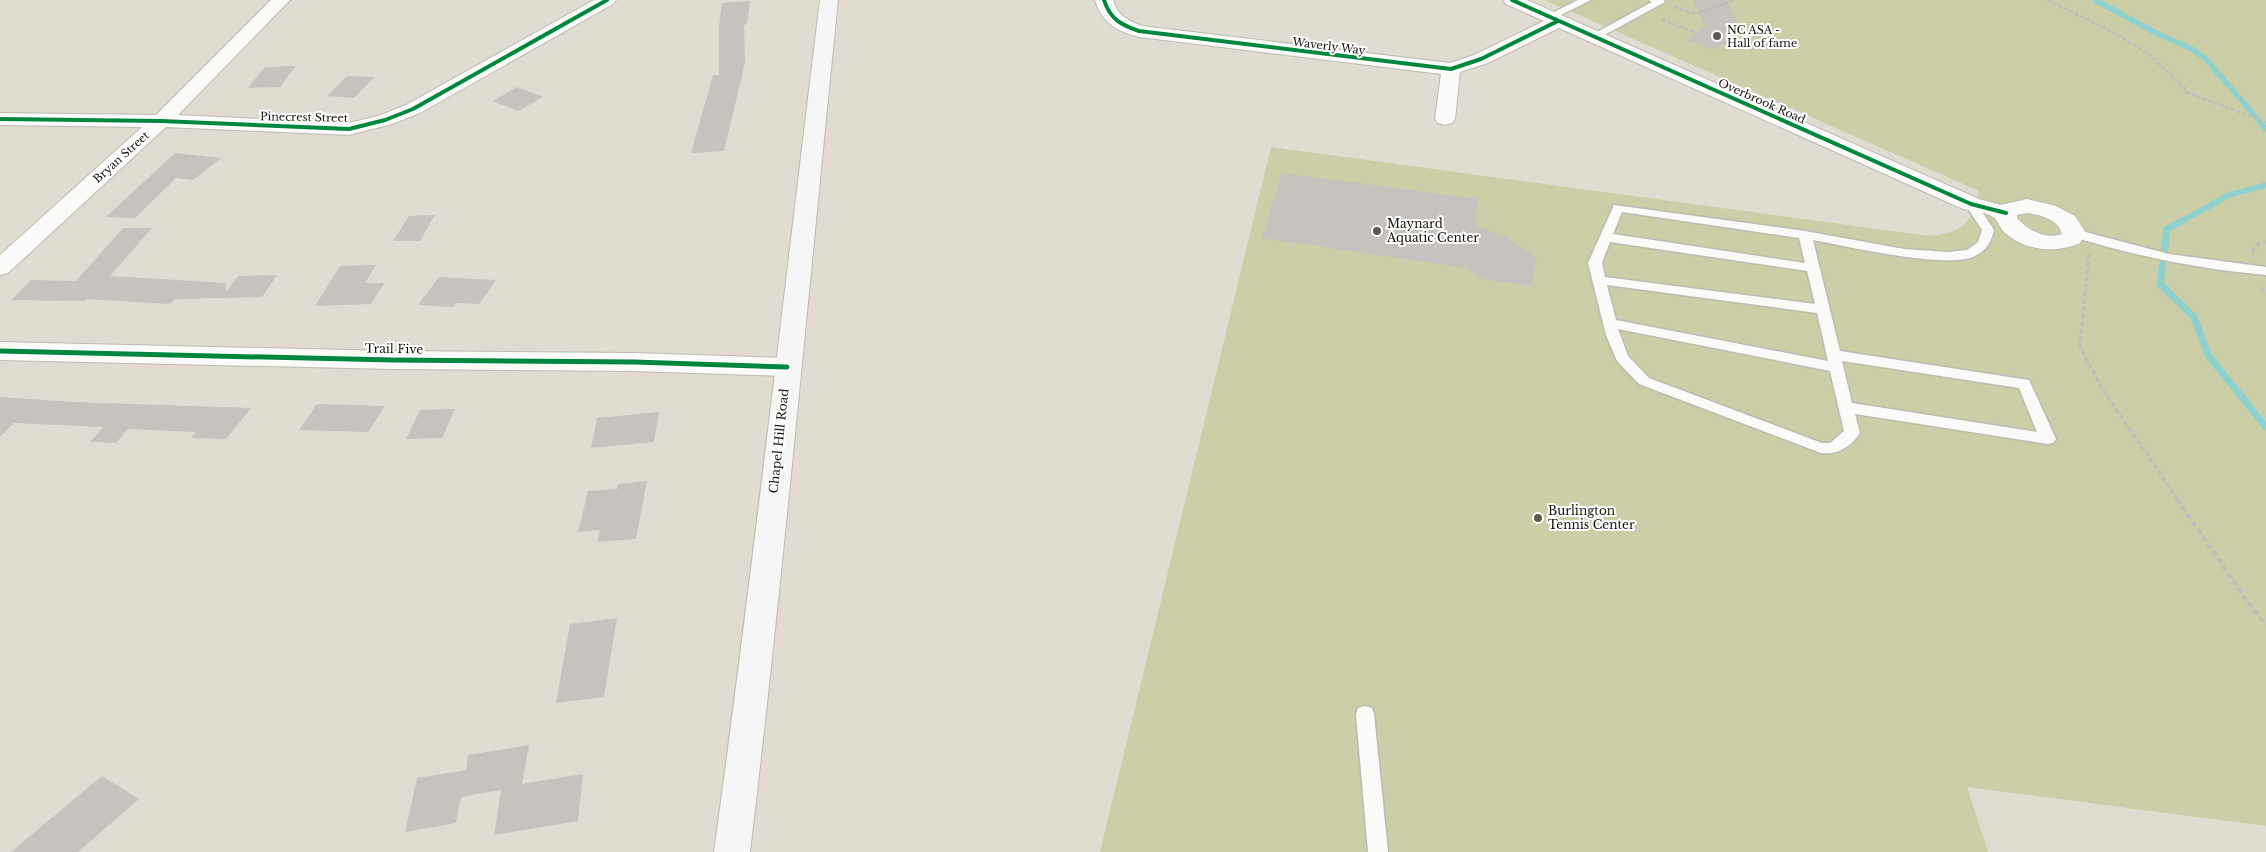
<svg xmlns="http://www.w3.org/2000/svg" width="2266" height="852" font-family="'Libre Baskerville',serif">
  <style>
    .green { fill: #cccea7 }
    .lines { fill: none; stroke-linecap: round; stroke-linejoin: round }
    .stream-far1 { stroke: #8dd0ce; stroke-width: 5.5 }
    .stream { stroke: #8dd0ce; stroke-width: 7 }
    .building { fill: #c8c2bf }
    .service-casing { stroke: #bebab2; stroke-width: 3 }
    .minor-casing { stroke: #bebab2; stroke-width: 2 }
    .secondary-casing { stroke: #bebab2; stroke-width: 2 }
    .path-far2 { stroke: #bfbebb; stroke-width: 2.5; stroke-dasharray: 4 2; stroke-linecap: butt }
    .path-far1 { stroke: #bfbebb; stroke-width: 3; stroke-dasharray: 5 2.5; stroke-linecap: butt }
    .path { stroke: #bfbebb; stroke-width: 4; stroke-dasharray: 6 3; stroke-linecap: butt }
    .service { fill: #fafaf8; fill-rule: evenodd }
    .minor { fill: #fafaf8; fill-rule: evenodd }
    .secondary { fill: #f6f6f6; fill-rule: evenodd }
    .cycleway-far1-casing { stroke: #fff; stroke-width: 6 }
    .cycleway-casing { stroke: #fff; stroke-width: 8 }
    .cycleway-far1 { stroke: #00873e; stroke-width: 4 }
    .cycleway { stroke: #00873e; stroke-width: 5 }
    .poi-dot { fill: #5c5951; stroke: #fff; stroke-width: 2 }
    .labels { text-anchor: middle; stroke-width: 4; stroke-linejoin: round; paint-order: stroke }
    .far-poi-label { font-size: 11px; fill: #15120b; stroke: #fff; text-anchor: start }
    .far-street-label { font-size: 11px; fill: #15120b; stroke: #fff }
    .poi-label { font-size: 12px; fill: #15120b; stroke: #fff; text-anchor: start }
    .street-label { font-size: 12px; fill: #15120b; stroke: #fff }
  </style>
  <rect width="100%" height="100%" fill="#e1dcd2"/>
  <path class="green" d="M 1545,0 L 2266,0 L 2266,826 L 1967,787 L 1988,852 L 1100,852 L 1271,147 L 1929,236 C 1964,232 1970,225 1979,191 Z"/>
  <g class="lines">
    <g class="stream-far1">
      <path d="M 2095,0 L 2158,34 L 2190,48 L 2206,59 L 2266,129"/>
      <path d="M 2182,221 L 2229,195 L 2266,185"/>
    </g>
    <path class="stream" d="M 2184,220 L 2167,229 L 2160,284 L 2194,317 L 2208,355 L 2266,427"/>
  </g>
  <g class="building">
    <path d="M 1693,0 L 1726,0 L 1743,33 L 1713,50 L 1685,39 L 1706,27 Z"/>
    <path d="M 750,1 L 747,24 L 744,25 L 745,63 L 724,151 L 691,153 L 713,75 L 719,75 L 719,26 L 722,3 Z"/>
    <path d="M 296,66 L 280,87 L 248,88 L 265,67 Z"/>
    <path d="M 347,76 L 374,77 L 354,98 L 327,96 Z"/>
    <path d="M 517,87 L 543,97 L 518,111 L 493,101 Z"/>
    <path d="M 175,153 L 221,158 L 193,180 L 176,178 L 135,218 L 106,217 Z"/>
    <path d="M 1282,173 L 1478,199 L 1475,225 L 1505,237 L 1537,257 L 1532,286 L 1482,279 L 1466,268 L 1262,238 Z"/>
    <path d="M 435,215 L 420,241 L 393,241 L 409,216 Z"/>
    <path d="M 123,228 L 152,228 L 110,276 L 226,283 L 226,292 L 238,276 L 277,275 L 262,297 L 175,299 L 170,304 L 86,299 L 84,301 L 11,300 L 31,280 L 76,281 Z"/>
    <path d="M 376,265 L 365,283 L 384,283 L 371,304 L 315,306 L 340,266 Z"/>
    <path d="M 439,277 L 496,280 L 479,304 L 457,303 L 453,307 L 418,305 Z"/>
    <path d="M 0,397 L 73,402 L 251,408 L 226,439 L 191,438 L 196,432 L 128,429 L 116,443 L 90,442 L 103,427 L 14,423 L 0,437 Z"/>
    <path d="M 317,404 L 385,406 L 368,432 L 299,430 Z"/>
    <path d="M 455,409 L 442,438 L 406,439 L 420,410 Z"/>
    <path d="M 659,412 L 654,442 L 591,448 L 597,418 Z"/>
    <path d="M 647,481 L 636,539 L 598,542 L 600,530 L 578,532 L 588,491 L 617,489 L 618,484 Z"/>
    <path d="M 617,618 L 604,697 L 556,703 L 570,624 Z"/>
    <path d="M 529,745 L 522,784 L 583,774 L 578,821 L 494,835 L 501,790 L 461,797 L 456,823 L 405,832 L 417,778 L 466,770 L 468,755 Z"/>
    <path d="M 102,776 L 139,799 L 78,852 L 11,852 Z"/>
  </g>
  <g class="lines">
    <defs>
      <g id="service">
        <path d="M 1578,0 L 1591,0 L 1553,19 L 1544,17 Z"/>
        <path d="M 1649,0 L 1664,0 L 1665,2 L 1597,39 L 1589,39 L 1588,37 L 1652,2 Z"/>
        <path d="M 1971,200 L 1975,201 L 1994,230 C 1991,242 1987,250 1975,256 C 1949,270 1845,246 1813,240 L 1840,351 L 2029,380 L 2056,439 L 2053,443 L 2048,444 L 1855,414 L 1860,433 C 1851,447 1837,455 1821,453 L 1639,384 L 1617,361 L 1606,335 L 1588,263 L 1614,205 L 1805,231 L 1904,249 L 1948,252 L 1967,250 L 1978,242 L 1982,230 L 1965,204 ZM 1622,212 L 1799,238 L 1805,263 L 1613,234 ZM 1610,242 L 1807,271 L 1815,304 L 1605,277 L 1602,263 ZM 1607,285 L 1817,313 L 1828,361 L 1616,320 ZM 1618,329 L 1830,371 L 1844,431 L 1830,443 L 1822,443 L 1649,378 L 1628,356 ZM 1842,361 L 2019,388 L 2037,432 L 1852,403 Z"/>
        <path d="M 2074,229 L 2169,254 L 2266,267 L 2266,275 C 2199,269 2134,256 2070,236 L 2068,233 Z"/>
        <path d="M 1365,706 L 1372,708 L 1374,714 L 1388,852 L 1368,852 L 1356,714 L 1358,708 Z"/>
      </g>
      <g id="minor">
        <path d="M 271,0 L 290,0 L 178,115 L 349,123 L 378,116 L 406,105 L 594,0 L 616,0 L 613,4 L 420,113 L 392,124 L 349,135 L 166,127 L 8,273 L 0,275 L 0,255 L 142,127 L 0,125 L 0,113 L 156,115 Z"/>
        <path d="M 1095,0 L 1113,0 C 1118,16 1127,20 1142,26 L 1450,63 L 1474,55 L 1544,21 L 1506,4 L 1503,0 L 1527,0 L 1979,199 L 2001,205 L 2027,199 L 2056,206 L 2075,216 L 2086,233 L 2080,243 C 2055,254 2025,251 2004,232 C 2000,228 1997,219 1993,217 C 1987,212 1971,211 1963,209 L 1559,28 L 1488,63 L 1460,72 L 1455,119 L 1452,123 L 1445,125 L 1438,123 L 1435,119 L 1441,74 L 1139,37 C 1117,31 1102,23 1095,0 ZM 2027,213 C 2040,215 2058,219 2062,234 C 2046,240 2027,230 2017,218 L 2017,215 Z"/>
        <path d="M 0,342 L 392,351 L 634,353 L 787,358 L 796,361 L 800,367 L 796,373 L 787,376 L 634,371 L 392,369 L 0,360 Z"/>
      </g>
      <path id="secondary" d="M 820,0 L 838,0 C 809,284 784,568 750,852 L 714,852 C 753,569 785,284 820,0 Z"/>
    </defs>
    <use href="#service" class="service-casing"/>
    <use href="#minor" class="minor-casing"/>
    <use href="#secondary" class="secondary-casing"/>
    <g class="path-far2">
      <path d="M 2048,0 L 2109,30 L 2146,52 L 2184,87 L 2186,92 L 2266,122"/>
      <path d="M 1674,7 L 1696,14 L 1735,0"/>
      <path d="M 1662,19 L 1695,33"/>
    </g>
    <g class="path-far1">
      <path d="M 2252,252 L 2258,244 L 2266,242"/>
      <path d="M 2089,254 L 2080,347 L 2103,390 L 2178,500"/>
      <path d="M 2261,288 L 2266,295"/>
    </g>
    <path class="path" d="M 2177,499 L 2249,604 L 2266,624"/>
    <use href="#service" class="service"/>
    <use href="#minor" class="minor"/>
    <use href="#secondary" class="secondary"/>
    <defs>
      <g id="cycleway-far1">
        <path d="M 1104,0 C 1110,19 1121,25 1139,31 L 1451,69 L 1481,59 L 1558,21"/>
        <path d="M 1512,0 L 1971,204 L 2006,213"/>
        <path d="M 0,119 L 161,121 L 349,129 L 385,120 L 413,109 L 607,0"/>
      </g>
      <path id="cycleway" d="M 0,351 L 392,360 L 634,362 L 787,367"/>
    </defs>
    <use href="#cycleway-far1" class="cycleway-far1-casing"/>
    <use href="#cycleway" class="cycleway-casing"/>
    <use href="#cycleway-far1" class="cycleway-far1"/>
    <use href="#cycleway" class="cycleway"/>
  </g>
  <g class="poi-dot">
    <circle cx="1717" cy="36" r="5"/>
    <circle cx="1377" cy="231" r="5"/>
    <circle cx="1538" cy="518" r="5"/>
  </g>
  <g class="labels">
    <g class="far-poi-label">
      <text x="1727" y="34">NC ASA -<tspan x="1727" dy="13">Hall of fame</tspan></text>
    </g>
    <g class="far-street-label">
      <text transform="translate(1329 46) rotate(7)" y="4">Waverly Way</text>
      <text transform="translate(1762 101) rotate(24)" y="4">Overbrook Road</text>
      <text transform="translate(304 117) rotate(1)" y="4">Pinecrest Street</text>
      <text transform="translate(121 157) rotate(-42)" y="4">Bryan Street</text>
    </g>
    <g class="poi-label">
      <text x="1387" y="228">Maynard<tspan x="1387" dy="14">Aquatic Center</tspan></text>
      <text x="1548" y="515">Burlington<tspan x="1548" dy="14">Tennis Center</tspan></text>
    </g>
    <g class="street-label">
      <text transform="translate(394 349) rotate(1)" y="4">Trail Five</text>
      <text transform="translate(779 441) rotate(-84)" y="4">Chapel Hill Road</text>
    </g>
  </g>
</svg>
